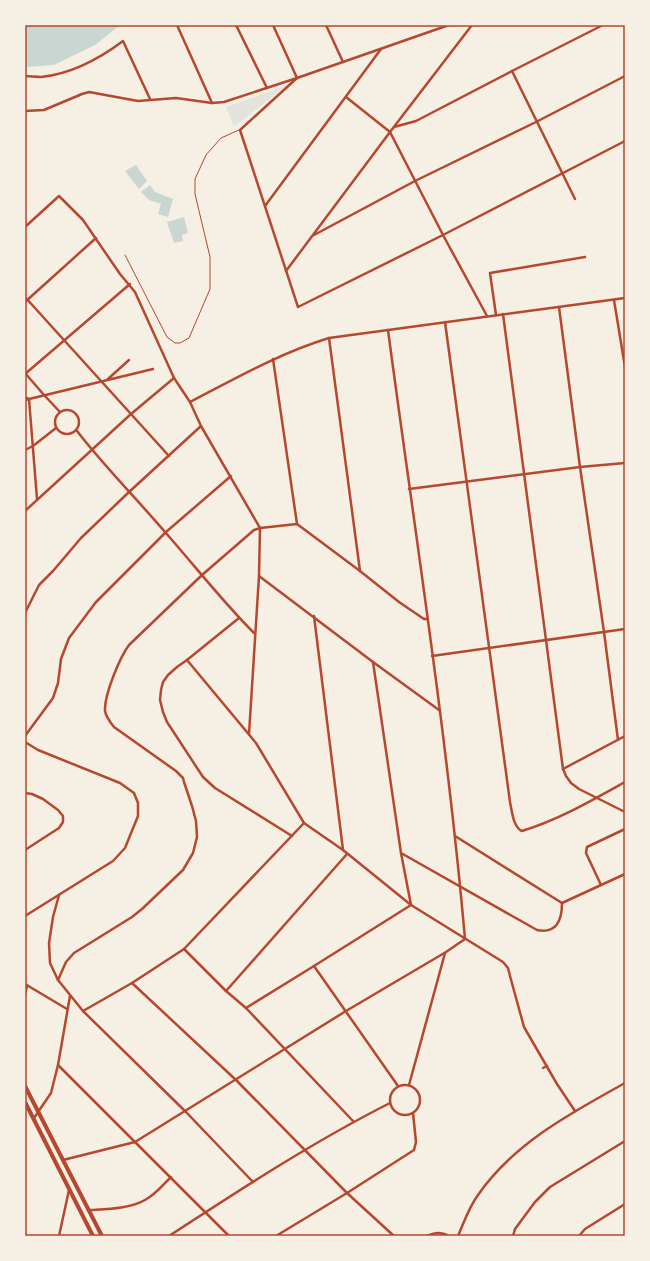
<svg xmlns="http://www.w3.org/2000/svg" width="650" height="1261" font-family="'Source Sans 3',sans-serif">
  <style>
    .green { fill: #e2e4dc }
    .water { fill: #c9d6d2 }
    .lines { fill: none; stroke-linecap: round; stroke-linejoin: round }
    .service { stroke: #b5482f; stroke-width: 1 }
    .minor { stroke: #b5482f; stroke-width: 2.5 }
    .primary { stroke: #b5482f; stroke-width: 4 }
    .neatline { fill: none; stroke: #b5482f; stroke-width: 1.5 }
  </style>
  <rect width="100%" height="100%" fill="#f6efe4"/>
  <path class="green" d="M 287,85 L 234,127 L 226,107 Z"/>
  <g class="water">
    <path d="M 25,25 L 120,25 L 95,45 L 54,65 L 25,67 Z"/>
    <path d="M 136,165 L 147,181 L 139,189 L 125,171 Z"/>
    <path d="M 150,185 L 155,192 L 173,199 L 168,217 L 158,214 L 161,204 L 149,200 L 141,192 Z"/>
    <path d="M 184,217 L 188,233 L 182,235 L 183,241 L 174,243 L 167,222 Z"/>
  </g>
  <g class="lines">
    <path class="service" d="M 125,255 L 167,337 L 175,343 L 180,343 L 189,338 L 210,289 L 210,257 L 195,194 L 195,179 L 206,155 L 221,138 L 239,130"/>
    <g class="minor">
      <path d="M 177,25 L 212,103"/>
      <path d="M 236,25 L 267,88"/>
      <path d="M 273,25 L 297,78"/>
      <path d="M 326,25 L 343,62"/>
      <path d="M 512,71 L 575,199"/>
      <path d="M 25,76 C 30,76 36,77 41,77 C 71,74 99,59 123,41 L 150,99"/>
      <path d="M 297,78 L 240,130 L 298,307 L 443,235 L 625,141"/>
      <path d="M 346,97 L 390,132 L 443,235 L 487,316"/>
      <path d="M 25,111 L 44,110 L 82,94 L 89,92 L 138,101 L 176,98 L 212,103 L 224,102 L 297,78 L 449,25"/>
      <path d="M 394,127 L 416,121 L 512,71 L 603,25"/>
      <path d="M 265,206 L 381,49"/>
      <path d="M 25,227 L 59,196 L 83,220 L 120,274 L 135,292 L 174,378 L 190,402 L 201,426 L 260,528 L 259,576 L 249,734"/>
      <path d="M 314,235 L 415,181 L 536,122 L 625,76"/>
      <path d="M 286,271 L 390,132 L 472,25"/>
      <path d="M 25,297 L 169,456"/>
      <path d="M 614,300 L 625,367"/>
      <path d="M 25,302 L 96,238"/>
      <path d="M 559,307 L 580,467 L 604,632 L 618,740"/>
      <path d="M 503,314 L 563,769 L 566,776 L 571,783 L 579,789 L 625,812"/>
      <path d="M 496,315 L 490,273 L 585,257"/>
      <path d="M 445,322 L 510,802 C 512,811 513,827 522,831 C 558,820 591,801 625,782"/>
      <path d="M 388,330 C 415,533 447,735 465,939"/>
      <path d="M 329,338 L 360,571"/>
      <path d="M 273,359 L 297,524"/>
      <path d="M 25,373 L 44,395 L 60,412"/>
      <path d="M 25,374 L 130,284"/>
      <path d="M 108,379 L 129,360"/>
      <path d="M 25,397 L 29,399 L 37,499"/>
      <path d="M 25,400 L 153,369"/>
      <path d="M 190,402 C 236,378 280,353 329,338 L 625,298"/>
      <circle cx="67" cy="422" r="12"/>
      <path d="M 77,431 C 104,466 136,498 165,532 C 195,566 222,601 254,633"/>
      <path d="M 25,450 L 33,446 L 56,428"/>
      <path d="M 409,489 L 580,467 L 625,463"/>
      <path d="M 25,511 L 131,414 L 174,378"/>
      <path d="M 259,576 L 373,662 L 439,710"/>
      <path d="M 25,613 L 39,585 L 53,571 L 81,538 L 129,492 L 201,426"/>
      <path d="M 314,616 L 343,850"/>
      <path d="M 239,618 L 187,660 L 177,667 L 168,675 L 163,682 L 161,690 L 160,700 L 163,712 L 167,722 L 203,777 L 215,788 L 292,836"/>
      <path d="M 432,656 L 625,629"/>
      <path d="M 187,660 L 256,743 L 304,823 L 343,850 L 411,905 L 503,962 L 508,968 L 510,976 L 524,1027 L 557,1084 L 575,1111"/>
      <path d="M 25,736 L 53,698 L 58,683 L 61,659 L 69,638 L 96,602 L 166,532 L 231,476"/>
      <path d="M 25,742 L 38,750 L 120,783 L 134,793 L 138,803 L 138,816 L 125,848 L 113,861 L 25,916"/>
      <path d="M 563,769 L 625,736"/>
      <path d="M 25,793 L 32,794 L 43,799 L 58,810 L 63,816 L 63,822 L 59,828 L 25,850"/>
      <path d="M 455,836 L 562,903"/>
      <path d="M 401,853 L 537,930 C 556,934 562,921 562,903"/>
      <path d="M 601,885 L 586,853 L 587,847 L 625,829"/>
      <path d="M 59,895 L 53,917 L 49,943 L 50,963 L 58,980 L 83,1011 L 186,1112 L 253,1182"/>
      <path d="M 562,903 L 625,874"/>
      <path d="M 184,949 L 226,991 L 246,1008 L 353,1121"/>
      <path d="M 314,966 L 398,1086"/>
      <path d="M 58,980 L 66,962 L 74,953 L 132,917 L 142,909 L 183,870 L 193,853 L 197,837 L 196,821 L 192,806 L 184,782 L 183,778 L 176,771 L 114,727 C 110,722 106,717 105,711 C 104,695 120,657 129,645 L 202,575 L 254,530 L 260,528 L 297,524 L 360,571 L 399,602 L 424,619 L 427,619"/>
      <path d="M 132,983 L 236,1080 L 347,1193 L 394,1236"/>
      <path d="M 25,984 L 67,1009"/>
      <path d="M 226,991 L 347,854"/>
      <path d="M 25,994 L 27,986"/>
      <path d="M 246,1008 L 314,966 L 411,905 L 401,853 L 373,662"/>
      <path d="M 83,1011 L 132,983 L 184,949 L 304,823"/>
      <path d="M 58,1065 L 229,1236"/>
      <path d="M 543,1068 L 547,1066"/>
      <circle cx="405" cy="1100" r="15"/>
      <path d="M 409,1085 L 445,953"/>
      <path d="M 34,1118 L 51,1093 L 58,1065 L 70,996"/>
      <path d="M 63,1160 L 135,1142 L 346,1011 L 446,952 L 465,939"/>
      <path d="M 90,1210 C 108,1209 129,1209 145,1200 C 155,1195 163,1185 171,1177"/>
      <path d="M 59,1236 L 69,1190"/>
      <path d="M 169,1236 C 241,1189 313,1142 390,1103"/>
      <path d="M 276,1236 L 347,1193 L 414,1150 L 416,1142 L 413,1113"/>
      <path d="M 427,1236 C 436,1232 441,1232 449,1236"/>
      <path d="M 458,1236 C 464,1222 469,1207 478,1195 C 514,1143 571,1113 625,1083"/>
      <path d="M 513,1236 L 515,1229 L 535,1202 L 550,1187 L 625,1141"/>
      <path d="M 579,1236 L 585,1229 L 625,1204"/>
    </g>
    <g class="primary">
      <path d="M 25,1086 L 102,1236"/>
      <path d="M 25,1102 L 93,1236"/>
    </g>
  </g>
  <rect width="650" height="1261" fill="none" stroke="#f6efe4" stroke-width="52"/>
  <rect x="26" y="26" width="598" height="1209" class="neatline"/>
</svg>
